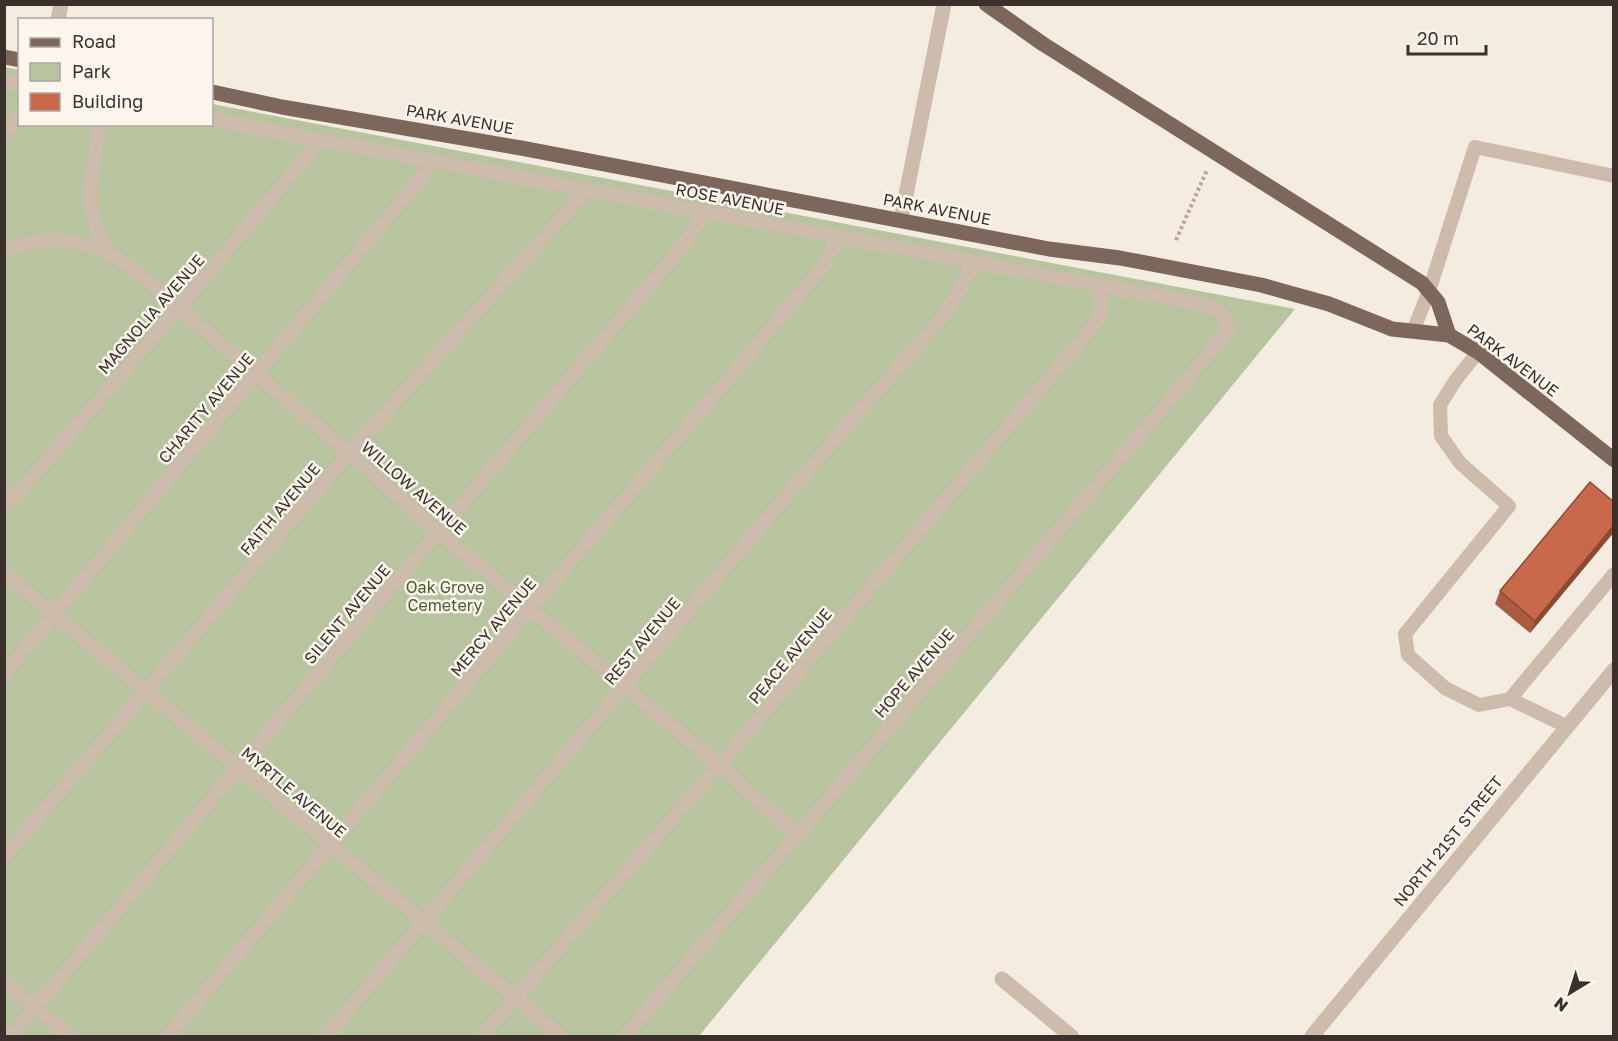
<svg xmlns="http://www.w3.org/2000/svg" width="1618" height="1041" font-family="'Golos Text',sans-serif">
  <style>
    .green { fill: #b8c4a0 }
    .lines { fill: none; stroke-linecap: round; stroke-linejoin: round }
    .path { stroke: #b9a596; stroke-width: 4; stroke-dasharray: 3 3; stroke-linecap: butt }
    .lane { stroke: #cdbbac; stroke-width: 14 }
    .street { stroke: #cdbbac; stroke-width: 15 }
    .primary { stroke: #7d675c; stroke-width: 15 }
    .wall { fill: #ac5a40 }
    .shaded-wall { fill: #8c4a34 }
    .building { fill: #c8694b; stroke: #8c4a34; stroke-width: 1.5 }
    .labels { text-anchor: middle; stroke-width: 5; stroke-linejoin: round; paint-order: stroke }
    .street-label { font-size: 16px; fill: #3b302b; stroke: #fbf5ee }
    .park-label { font-size: 16px; fill: #4a5a2e; stroke: #fbf5ee }
  </style>
  <rect width="100%" height="100%" fill="#f4ebe1"/>
  <path class="green" d="M 4,67 L 19,70 L 20,124 L 212,124 L 212,104 L 1295,309 L 699,1036 L 5,1036 Z"/>
  <g class="lines">
    <path class="path" d="M 1176,240 L 1207,170"/>
    <g class="lane">
      <path d="M 4,81 L 20,83"/>
      <path d="M 212,120 L 1205,305 C 1221,311 1224,312 1228,330 L 1186,381 L 625,1036"/>
      <path d="M 100,124 C 93,168 78,216 111,253 C 117,259 126,264 133,269 L 349,453 L 438,532 L 719,765 L 797,835"/>
      <path d="M 4,135 L 20,116"/>
      <path d="M 4,250 C 40,236 77,238 111,254"/>
      <path d="M 1413,331 L 1429,291 L 1475,147 L 1614,176"/>
      <path d="M 1478,352 L 1455,381 L 1440,405 L 1441,436 L 1460,463 L 1509,506 L 1405,634 L 1408,655 L 1445,688 L 1479,705 L 1510,699 L 1566,726"/>
      <path d="M 4,506 L 20,491 L 178,309 L 320,140"/>
      <path d="M 4,573 L 561,1036"/>
      <path d="M 4,674 L 425,173 L 429,160"/>
      <path d="M 1510,699 L 1614,574"/>
      <path d="M 4,857 L 349,453 L 588,189"/>
      <path d="M 4,982 L 70,1036"/>
      <path d="M 11,1036 L 438,532 L 666,266 L 687,240 L 705,211"/>
      <path d="M 168,1036 L 530,609 L 741,364 L 824,265 L 838,236"/>
      <path d="M 326,1036 L 835,439 L 941,319 L 952,304 L 974,262"/>
      <path d="M 482,1036 L 716,769 L 1091,329 L 1101,313 L 1101,286"/>
    </g>
    <g class="street">
      <path d="M 58,20 L 61,4"/>
      <path d="M 901,220 L 944,4"/>
      <path d="M 1002,979 L 1071,1036"/>
      <path d="M 1312,1036 L 1614,670"/>
    </g>
    <g class="primary">
      <path d="M 986,4 L 1043,44 L 1422,283 L 1438,302 L 1449,335"/>
      <path d="M 4,57 L 20,60"/>
      <path d="M 212,92 L 282,107 L 521,148 L 1049,249 L 1120,258 L 1261,285 L 1329,304 L 1392,329 L 1449,335 L 1478,352 L 1614,460"/>
    </g>
  </g>
  <path class="wall" d="M 1614,502 L 1614,532 L 1530,633 L 1495,604 L 1500,591 Z"/>
  <path class="shaded-wall" d="M 1614,525 L 1614,532 L 1530,633 L 1535,621 Z"/>
  <path class="building" d="M 1590,482 L 1614,502 L 1614,525 L 1535,621 L 1500,591 Z"/>
  <g class="labels">
    <g class="street-label">
      <text transform="translate(460 119) rotate(10)" y="6">PARK AVENUE</text>
      <text transform="translate(730 199) rotate(11)" y="6">ROSE AVENUE</text>
      <text transform="translate(937 209) rotate(11)" y="6">PARK AVENUE</text>
      <text transform="translate(151 314) rotate(-49)" y="6">MAGNOLIA AVENUE</text>
      <text transform="translate(1513 360) rotate(37)" y="6">PARK AVENUE</text>
      <text transform="translate(206 408) rotate(-50)" y="6">CHARITY AVENUE</text>
      <text transform="translate(414 488) rotate(41)" y="6">WILLOW AVENUE</text>
      <text transform="translate(280 509) rotate(-50)" y="6">FAITH AVENUE</text>
      <text transform="translate(347 614) rotate(-50)" y="6">SILENT AVENUE</text>
      <text transform="translate(493 627) rotate(-50)" y="6">MERCY AVENUE</text>
      <text transform="translate(642 641) rotate(-50)" y="6">REST AVENUE</text>
      <text transform="translate(790 656) rotate(-50)" y="6">PEACE AVENUE</text>
      <text transform="translate(914 673) rotate(-49)" y="6">HOPE AVENUE</text>
      <text transform="translate(294 792) rotate(40)" y="6">MYRTLE AVENUE</text>
      <text transform="translate(1448 841) rotate(-51)" y="6">NORTH 21ST STREET</text>
    </g>
    <g class="park-label">
      <text x="445" y="593">Oak Grove<tspan x="445" dy="18">Cemetery</tspan></text>
    </g>
  </g>
  <rect width="1618" height="1041" fill="none" stroke="#3b302b" stroke-width="12"/>
  <rect x="18" y="18" width="195" height="108" fill="#fbf5ee" stroke="#aea6a0" stroke-width="1.5"/>
  <rect x="30" y="38" width="30" height="9" fill="#7d675c" stroke="#aea6a0" stroke-width="1.5"/>
  <text x="72" y="48" font-size="18" fill="#3b302b">Road</text>
  <rect x="30" y="63" width="30" height="18" fill="#b8c4a0" stroke="#aea6a0" stroke-width="1.5"/>
  <text x="72" y="78" font-size="18" fill="#3b302b">Park</text>
  <rect x="30" y="93" width="30" height="18" fill="#c8694b" stroke="#aea6a0" stroke-width="1.5"/>
  <text x="72" y="108" font-size="18" fill="#3b302b">Building</text>
  <g transform="translate(1570 993) rotate(218)" stroke="#fbf5ee" stroke-width="4.5" paint-order="stroke">
  <path d="M0-4.5L10 22L0 15L-10 22Z" fill="#3b302b"/>
  <text y="-9" font-size="16" font-weight="bold" text-anchor="middle" fill="#3b302b">N</text>
  </g>
  <path d="M1408 45v9h78v-9" fill="none" stroke="#3b302b" stroke-width="3"/>
  <text x="1417" y="45" font-size="18" fill="#3b302b" stroke="#fbf5ee" stroke-width="4.5" paint-order="stroke">20 m</text>
</svg>
